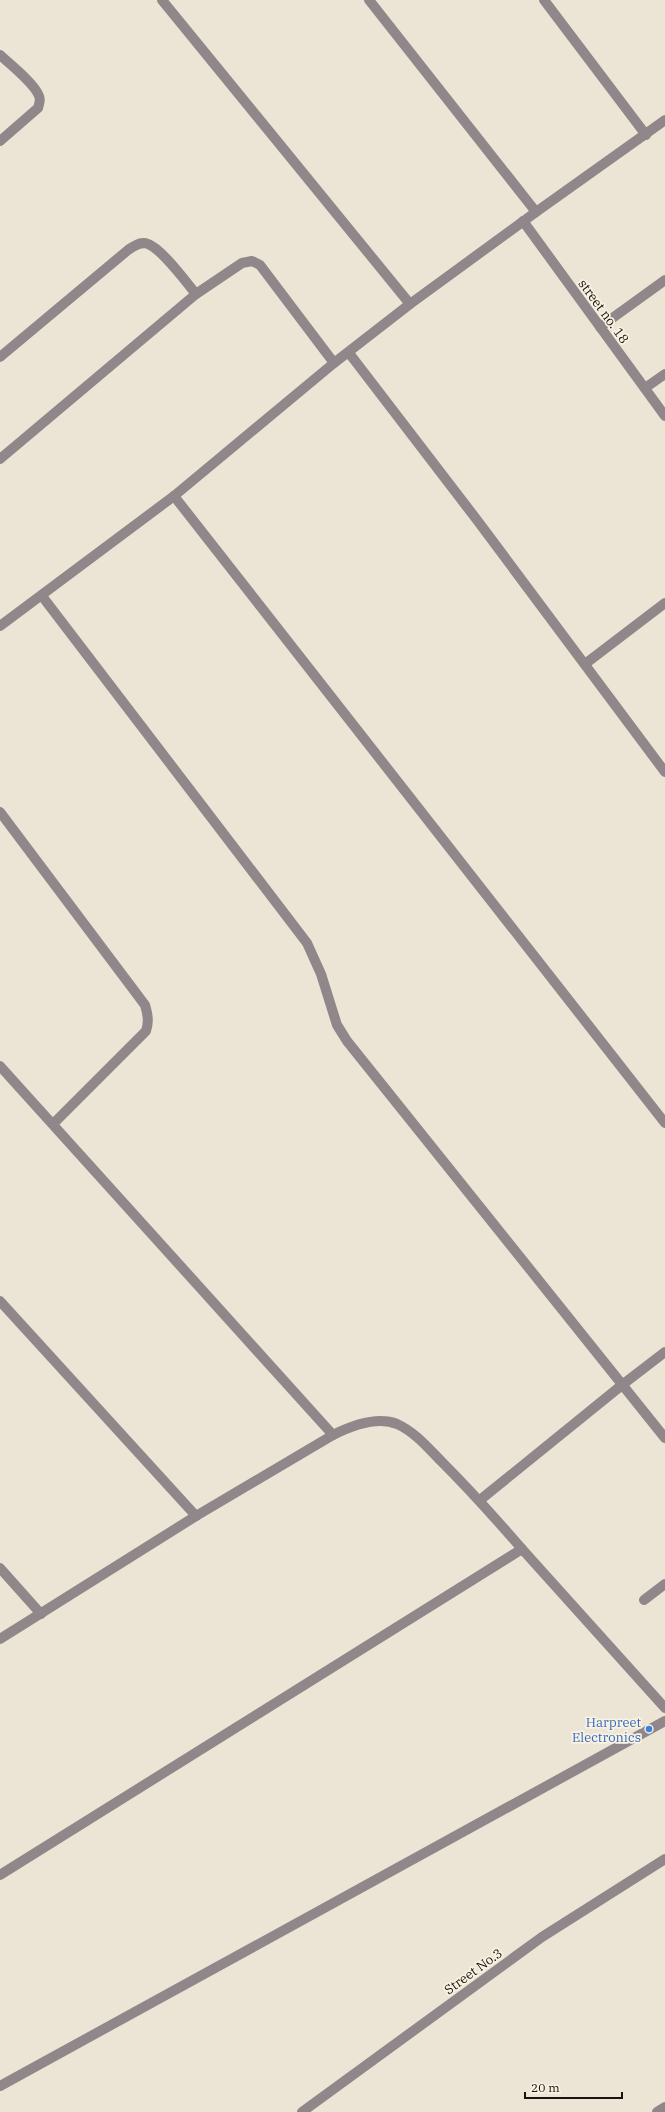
<svg xmlns="http://www.w3.org/2000/svg" width="665" height="2112" font-family="'IBM Plex Serif',serif">
  <style>
    .lines { fill: none; stroke-linecap: round; stroke-linejoin: round }
    .minor { stroke: #8f8789; stroke-width: 10 }
    .shop-dot { fill: #3f7fe0; stroke: #f9f2e2; stroke-width: 1.5 }
    .labels { text-anchor: middle; stroke-width: 3.5; stroke-linejoin: round; paint-order: stroke }
    .street-label { font-size: 13px; fill: #17140f; stroke: #f9f2e2 }
    .shop-label { font-size: 13px; fill: #366cbe; stroke: #f9f2e2; text-anchor: end }
  </style>
  <rect width="100%" height="100%" fill="#ece5d5"/>
  <g class="lines">
    <g class="minor">
      <path d="M 162,0 L 410,304"/>
      <path d="M 369,0 L 536,212"/>
      <path d="M 544,0 L 646,135"/>
      <path d="M 0,55 C 10,64 35,84 39,96 C 41,100 39,104 38,108 L 0,141"/>
      <path d="M 523,221 L 665,416"/>
      <path d="M 600,327 L 665,280"/>
      <path d="M 349,353 L 477,520 L 665,772"/>
      <path d="M 0,357 L 128,250 C 134,246 141,241 148,244 C 162,249 186,282 196,294"/>
      <path d="M 645,388 L 665,374"/>
      <path d="M 0,459 L 196,294 L 242,263 L 252,261 L 260,265 L 334,363"/>
      <path d="M 174,496 L 665,1123"/>
      <path d="M 42,596 L 307,943 L 321,974 L 337,1025 L 347,1041 L 665,1438"/>
      <path d="M 0,626 L 174,496 L 334,363 L 410,304 L 536,212 L 665,120"/>
      <path d="M 585,664 L 665,603"/>
      <path d="M 0,812 L 145,1005 C 148,1015 149,1022 146,1031 L 53,1124"/>
      <path d="M 0,1066 L 333,1435"/>
      <path d="M 0,1301 L 196,1516"/>
      <path d="M 480,1500 L 622,1385 L 665,1352"/>
      <path d="M 522,1549 L 665,1708"/>
      <path d="M 0,1568 L 41,1614"/>
      <path d="M 644,1600 L 665,1584"/>
      <path d="M 0,1639 L 196,1516 L 333,1435 C 351,1426 377,1416 397,1424 C 415,1432 428,1448 441,1461 C 470,1490 496,1519 522,1549 L 0,1875"/>
      <path d="M 0,2086 L 665,1721"/>
      <path d="M 302,2112 L 542,1937 L 665,1859"/>
      <path d="M 657,2112 L 665,2107"/>
    </g>
  </g>
  <circle class="shop-dot" cx="649" cy="1729" r="4"/>
  <g class="labels">
    <g class="street-label">
      <text transform="translate(604 311) rotate(54)" y="5">street no. 18</text>
      <text transform="translate(473 1971) rotate(-36)" y="5">Street No.3</text>
    </g>
    <g class="shop-label">
      <text x="641" y="1727">Harpreet<tspan x="641" dy="15">Electronics</tspan></text>
    </g>
  </g>
  <path d="M525 2092v6h97v-6" fill="none" stroke="#17140f" stroke-width="2"/>
  <text x="531" y="2092" font-size="12" fill="#17140f" stroke="#f9f2e2" stroke-width="3" paint-order="stroke">20 m</text>
</svg>
